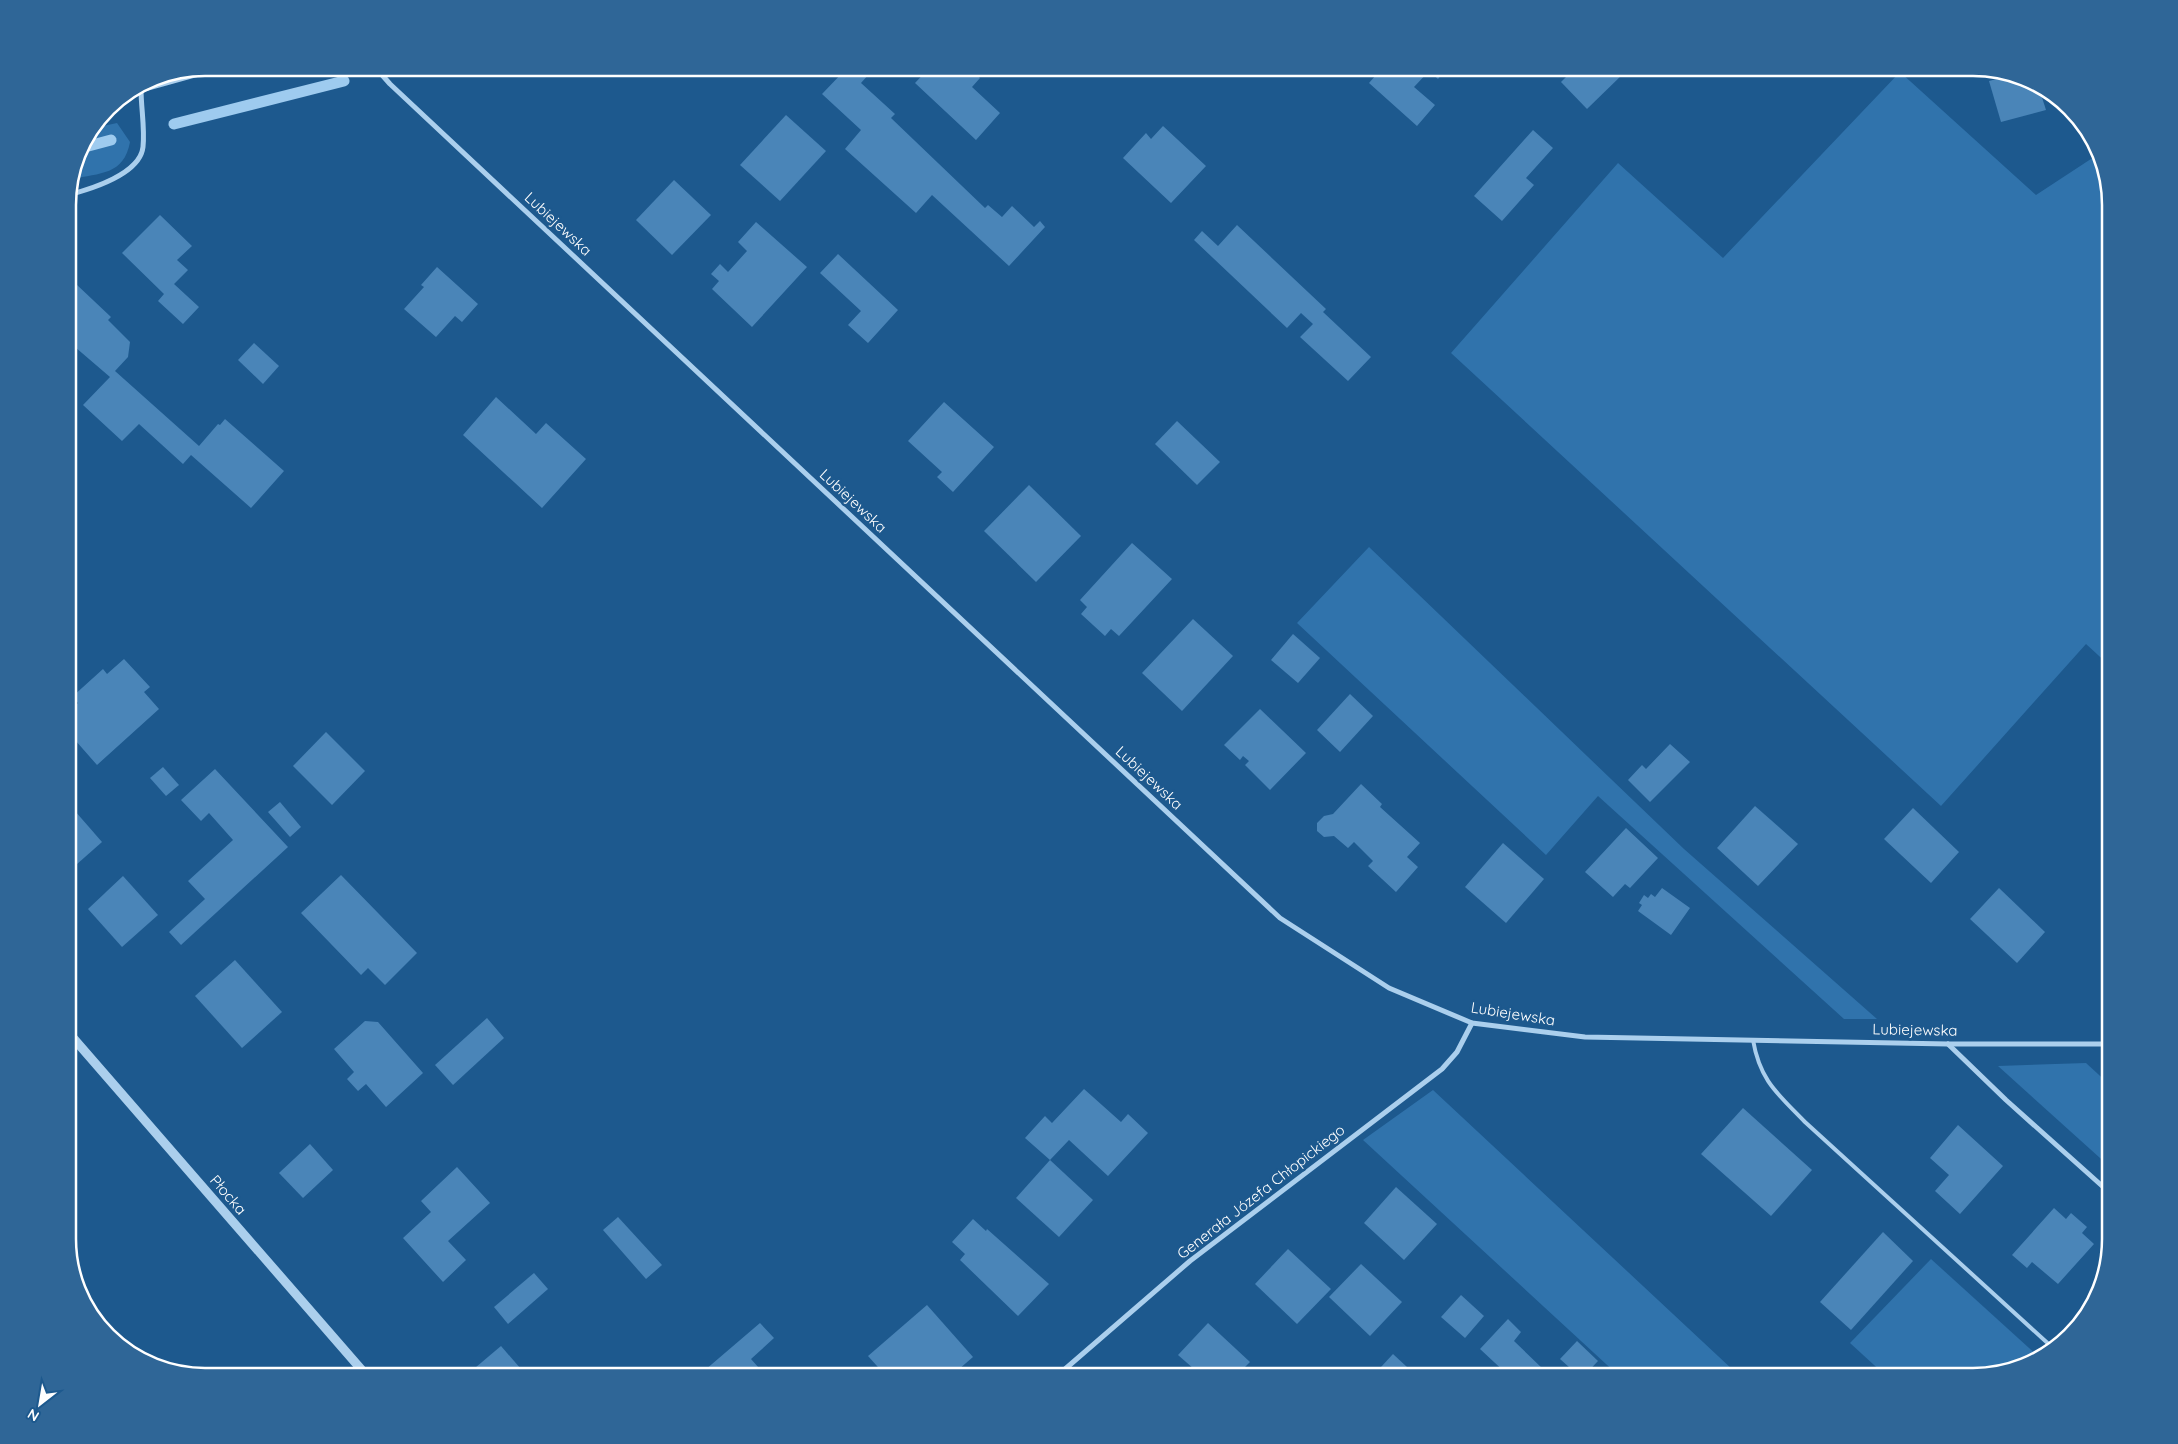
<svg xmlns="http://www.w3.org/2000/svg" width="2178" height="1444" font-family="Quicksand,sans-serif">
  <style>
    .green { fill: #3073ac }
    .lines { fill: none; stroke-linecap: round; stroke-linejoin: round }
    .stream { stroke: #9ecbef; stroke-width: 11 }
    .building { fill: #4a85b8 }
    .service { stroke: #abcfed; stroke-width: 4 }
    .minor { stroke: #abcfed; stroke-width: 5 }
    .tertiary { stroke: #abcfed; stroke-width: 9 }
    .labels { text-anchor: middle; stroke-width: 5; stroke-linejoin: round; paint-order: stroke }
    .street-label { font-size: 15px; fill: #fff; stroke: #1d598e }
    .rim { fill: none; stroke: #fff; stroke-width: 2.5 }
  </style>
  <rect width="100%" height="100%" fill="#1d598e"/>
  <g class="green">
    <path d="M 1900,72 L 2036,195 L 2097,155 L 2110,205 L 2110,666 L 2086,644 L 1941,806 L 1451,353 L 1618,163 L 1723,258 Z"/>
    <path d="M 117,123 L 130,142 C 124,175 100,173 72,179 L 78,152 L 94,128 Z"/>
    <path d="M 1369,547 L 1684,849 L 1877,1019 L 1844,1019 L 1598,796 L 1546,855 L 1297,623 Z"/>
    <path d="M 2086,1063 L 2110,1085 L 2110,1167 L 1998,1066 Z"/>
    <path d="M 1433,1090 L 1733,1370 L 1740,1376 L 1619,1376 L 1363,1140 Z"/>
    <path d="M 1931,1259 L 2040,1358 L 1973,1376 L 1886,1376 L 1850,1343 Z"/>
  </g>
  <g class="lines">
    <g class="stream">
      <path d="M 174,124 L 344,81"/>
      <path d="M 81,148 L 111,140"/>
    </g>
  </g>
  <g class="building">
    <path d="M 850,67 L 862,67 L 869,74 L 861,83 L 895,114 L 891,118 L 985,208 L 988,205 L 1002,217 L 1012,206 L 1034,227 L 1040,221 L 1045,227 L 1009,266 L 932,195 L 916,213 L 845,149 L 861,130 L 822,94 L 845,70 L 847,71 Z"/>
    <path d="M 930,67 L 969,67 L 980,78 L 972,87 L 1000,113 L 976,140 L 915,83 Z"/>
    <path d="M 1383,67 L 1457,67 L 1452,72 L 1447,68 L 1438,79 L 1429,71 L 1414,87 L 1435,105 L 1417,126 L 1369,83 Z"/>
    <path d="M 1576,67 L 1620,67 L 1625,72 L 1587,109 L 1561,82 Z"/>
    <path d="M 2004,77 L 2039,88 L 2046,110 L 2001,122 L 1989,81 Z"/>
    <path d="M 786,115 L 826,151 L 780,201 L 740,165 Z"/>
    <path d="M 1163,126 L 1206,166 L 1171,203 L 1123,158 L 1146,133 L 1151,139 Z"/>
    <path d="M 1533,130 L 1553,148 L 1526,178 L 1534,185 L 1502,221 L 1474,196 Z"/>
    <path d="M 674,180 L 711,215 L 672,255 L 636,220 Z"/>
    <path d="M 160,215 L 192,246 L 177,260 L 188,270 L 174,284 L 199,307 L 183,324 L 158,301 L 164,294 L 122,253 Z"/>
    <path d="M 756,222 L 807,267 L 752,327 L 712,289 L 719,281 L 711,274 L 720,264 L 728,272 L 747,251 L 738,242 Z"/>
    <path d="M 1237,225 L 1326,309 L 1323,312 L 1371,357 L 1348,381 L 1300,337 L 1313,324 L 1301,313 L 1287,328 L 1194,240 L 1202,231 L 1218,246 Z"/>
    <path d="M 838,254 L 898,310 L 868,343 L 848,325 L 861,311 L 820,273 Z"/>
    <path d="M 437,267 L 478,304 L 462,322 L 455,316 L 436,337 L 404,309 L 424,287 L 421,285 Z"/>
    <path d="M 76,284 L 111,317 L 108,320 L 130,342 L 128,357 L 115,371 L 199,446 L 218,424 L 220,425 L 225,419 L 284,471 L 251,508 L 191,455 L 183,464 L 139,424 L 122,441 L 83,405 L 110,377 L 68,341 L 68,293 Z"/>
    <path d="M 254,343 L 279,366 L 263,384 L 238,360 Z"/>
    <path d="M 496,397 L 536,434 L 546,423 L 586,459 L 542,508 L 463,435 Z"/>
    <path d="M 944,402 L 994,447 L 953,492 L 937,477 L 942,472 L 908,441 Z"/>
    <path d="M 1177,421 L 1220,462 L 1197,485 L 1155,444 Z"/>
    <path d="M 1029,485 L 1081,536 L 1036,582 L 984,531 Z"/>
    <path d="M 1132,543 L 1172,579 L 1119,636 L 1111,629 L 1105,636 L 1081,614 L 1087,607 L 1080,600 Z"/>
    <path d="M 1193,619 L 1233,656 L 1182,711 L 1142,673 Z"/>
    <path d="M 1293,634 L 1320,658 L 1298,683 L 1271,660 Z"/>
    <path d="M 124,659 L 150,687 L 144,692 L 159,709 L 97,765 L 68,732 L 68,726 L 73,722 L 68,717 L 68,712 L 78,703 L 72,697 L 103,669 L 107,674 Z"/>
    <path d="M 1350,694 L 1373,716 L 1340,752 L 1317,730 Z"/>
    <path d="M 1260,709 L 1306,753 L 1270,790 L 1245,765 L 1249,761 L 1243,756 L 1240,760 L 1224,745 Z"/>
    <path d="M 326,732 L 365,771 L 332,805 L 293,766 Z"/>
    <path d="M 1670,744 L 1690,762 L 1650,802 L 1628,780 L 1642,765 L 1646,769 Z"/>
    <path d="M 163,767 L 179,785 L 166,796 L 150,778 Z"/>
    <path d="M 215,769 L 288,847 L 181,945 L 169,932 L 205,899 L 188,881 L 233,840 L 209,813 L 201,821 L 181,800 Z"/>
    <path d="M 1361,784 L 1382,804 L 1380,807 L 1420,843 L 1407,857 L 1418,867 L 1396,892 L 1368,866 L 1373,861 L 1354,842 L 1348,848 L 1334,836 L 1324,837 L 1317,831 L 1317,823 L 1324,816 L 1333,814 Z"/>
    <path d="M 280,802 L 301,827 L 290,837 L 268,812 Z"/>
    <path d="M 68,803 L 102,842 L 68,872 Z"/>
    <path d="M 1755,806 L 1798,844 L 1758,886 L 1717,848 Z"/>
    <path d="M 1913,808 L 1959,852 L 1931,883 L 1884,839 Z"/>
    <path d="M 1626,828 L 1658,858 L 1630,888 L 1625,884 L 1613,897 L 1585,872 Z"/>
    <path d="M 1503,843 L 1544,879 L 1506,923 L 1465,887 Z"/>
    <path d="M 341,875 L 417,953 L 385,985 L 368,968 L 361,975 L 301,913 Z"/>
    <path d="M 123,876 L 158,915 L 122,947 L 88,909 Z"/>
    <path d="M 1662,888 L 1690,908 L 1671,935 L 1638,911 L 1642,905 L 1639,903 L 1644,895 L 1648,898 L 1651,894 L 1655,897 Z"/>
    <path d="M 1999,888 L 2045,932 L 2017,963 L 1970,919 Z"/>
    <path d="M 235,960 L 282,1012 L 242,1048 L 195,996 Z"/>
    <path d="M 487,1018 L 504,1038 L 453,1085 L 435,1065 Z"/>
    <path d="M 365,1021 L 378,1022 L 423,1073 L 386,1107 L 366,1084 L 358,1091 L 347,1079 L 354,1072 L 334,1049 Z"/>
    <path d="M 1084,1089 L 1121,1122 L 1128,1114 L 1148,1133 L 1108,1176 L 1069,1140 L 1050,1160 L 1025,1138 L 1045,1116 L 1052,1123 Z"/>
    <path d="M 1743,1108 L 1812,1170 L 1771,1216 L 1701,1154 Z"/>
    <path d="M 1958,1125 L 2003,1166 L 1960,1214 L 1935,1191 L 1949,1175 L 1930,1158 Z"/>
    <path d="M 310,1144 L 333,1170 L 303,1198 L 279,1173 Z"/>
    <path d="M 1050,1160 L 1093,1200 L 1059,1237 L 1016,1198 Z"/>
    <path d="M 457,1167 L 490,1203 L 448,1241 L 466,1260 L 443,1282 L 403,1238 L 431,1212 L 421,1201 Z"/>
    <path d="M 1396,1187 L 1437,1224 L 1404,1260 L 1364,1223 Z"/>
    <path d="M 2054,1208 L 2066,1219 L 2071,1213 L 2087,1227 L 2082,1233 L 2094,1244 L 2058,1284 L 2032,1262 L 2027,1268 L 2012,1255 Z"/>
    <path d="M 618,1217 L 662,1265 L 646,1279 L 603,1230 Z"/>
    <path d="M 973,1219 L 986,1231 L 987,1229 L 1049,1284 L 1018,1316 L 960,1260 L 965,1254 L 952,1242 Z"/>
    <path d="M 1883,1232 L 1913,1261 L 1851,1330 L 1820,1302 Z"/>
    <path d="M 1288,1249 L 1331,1289 L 1297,1324 L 1255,1284 Z"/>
    <path d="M 1361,1264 L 1402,1302 L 1370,1336 L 1329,1297 Z"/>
    <path d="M 534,1273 L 548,1289 L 508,1324 L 494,1307 Z"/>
    <path d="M 1461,1295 L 1484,1316 L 1465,1338 L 1441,1317 Z"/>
    <path d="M 927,1305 L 973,1357 L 951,1376 L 886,1376 L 868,1356 Z"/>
    <path d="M 1508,1319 L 1521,1332 L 1514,1341 L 1544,1370 L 1538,1376 L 1509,1376 L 1480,1349 Z"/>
    <path d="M 760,1323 L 774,1338 L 751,1359 L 766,1376 L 698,1376 Z"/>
    <path d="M 1208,1323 L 1250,1362 L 1236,1376 L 1202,1376 L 1178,1355 Z"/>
    <path d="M 1577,1341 L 1598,1361 L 1584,1376 L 1579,1376 L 1560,1359 Z"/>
    <path d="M 501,1346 L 527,1376 L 472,1376 L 469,1373 Z"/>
    <path d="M 1393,1354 L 1407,1367 L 1399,1376 L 1392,1376 L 1381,1367 Z"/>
  </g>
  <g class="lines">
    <path class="service" d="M 1753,1040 C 1760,1081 1778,1094 1805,1122 L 2053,1348"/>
    <g class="minor">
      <path d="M 375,67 L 390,84 L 1280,918 L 1389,988 L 1472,1023 L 1585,1037 L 1948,1044 L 2110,1044"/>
      <path d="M 68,195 C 91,189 140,174 143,147 C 145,128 141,108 141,89"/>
      <path d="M 1948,1044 L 2006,1100 L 2110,1193"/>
      <path d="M 1057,1376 L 1190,1261 L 1442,1069 L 1457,1052 L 1472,1023"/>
    </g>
    <g class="tertiary">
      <path d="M 134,90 L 195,73 L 204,68"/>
      <path d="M 68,1032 L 367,1376"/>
    </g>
  </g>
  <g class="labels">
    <g class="street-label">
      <text transform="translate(558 224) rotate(43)" y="5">Lubiejewska</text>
      <text transform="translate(853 501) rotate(43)" y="5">Lubiejewska</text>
      <text transform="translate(1149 778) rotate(43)" y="5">Lubiejewska</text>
      <text transform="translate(1513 1014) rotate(9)" y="5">Lubiejewska</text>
      <text transform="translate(1915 1030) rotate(1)" y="5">Lubiejewska</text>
      <text transform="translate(1261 1192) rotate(-38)" y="5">Generała Józefa Chłopickiego</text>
      <text transform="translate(228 1195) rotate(49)" y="5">Płocka</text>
    </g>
  </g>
  <path d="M0 0H2178V1444H0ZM205 76H1973A129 129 0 0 1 2102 205V1239A129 129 0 0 1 1973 1368H205A129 129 0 0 1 76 1239V205A129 129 0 0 1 205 76Z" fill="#2f6697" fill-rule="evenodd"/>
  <path class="rim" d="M205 76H1973A129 129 0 0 1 2102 205V1239A129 129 0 0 1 1973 1368H205A129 129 0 0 1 76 1239V205A129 129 0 0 1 205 76Z"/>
  <g transform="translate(40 1404) rotate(211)" stroke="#1d598e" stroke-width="4" paint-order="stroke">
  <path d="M0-4L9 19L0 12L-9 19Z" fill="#ffffff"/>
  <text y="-8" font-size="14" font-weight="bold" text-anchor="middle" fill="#ffffff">N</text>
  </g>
</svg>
